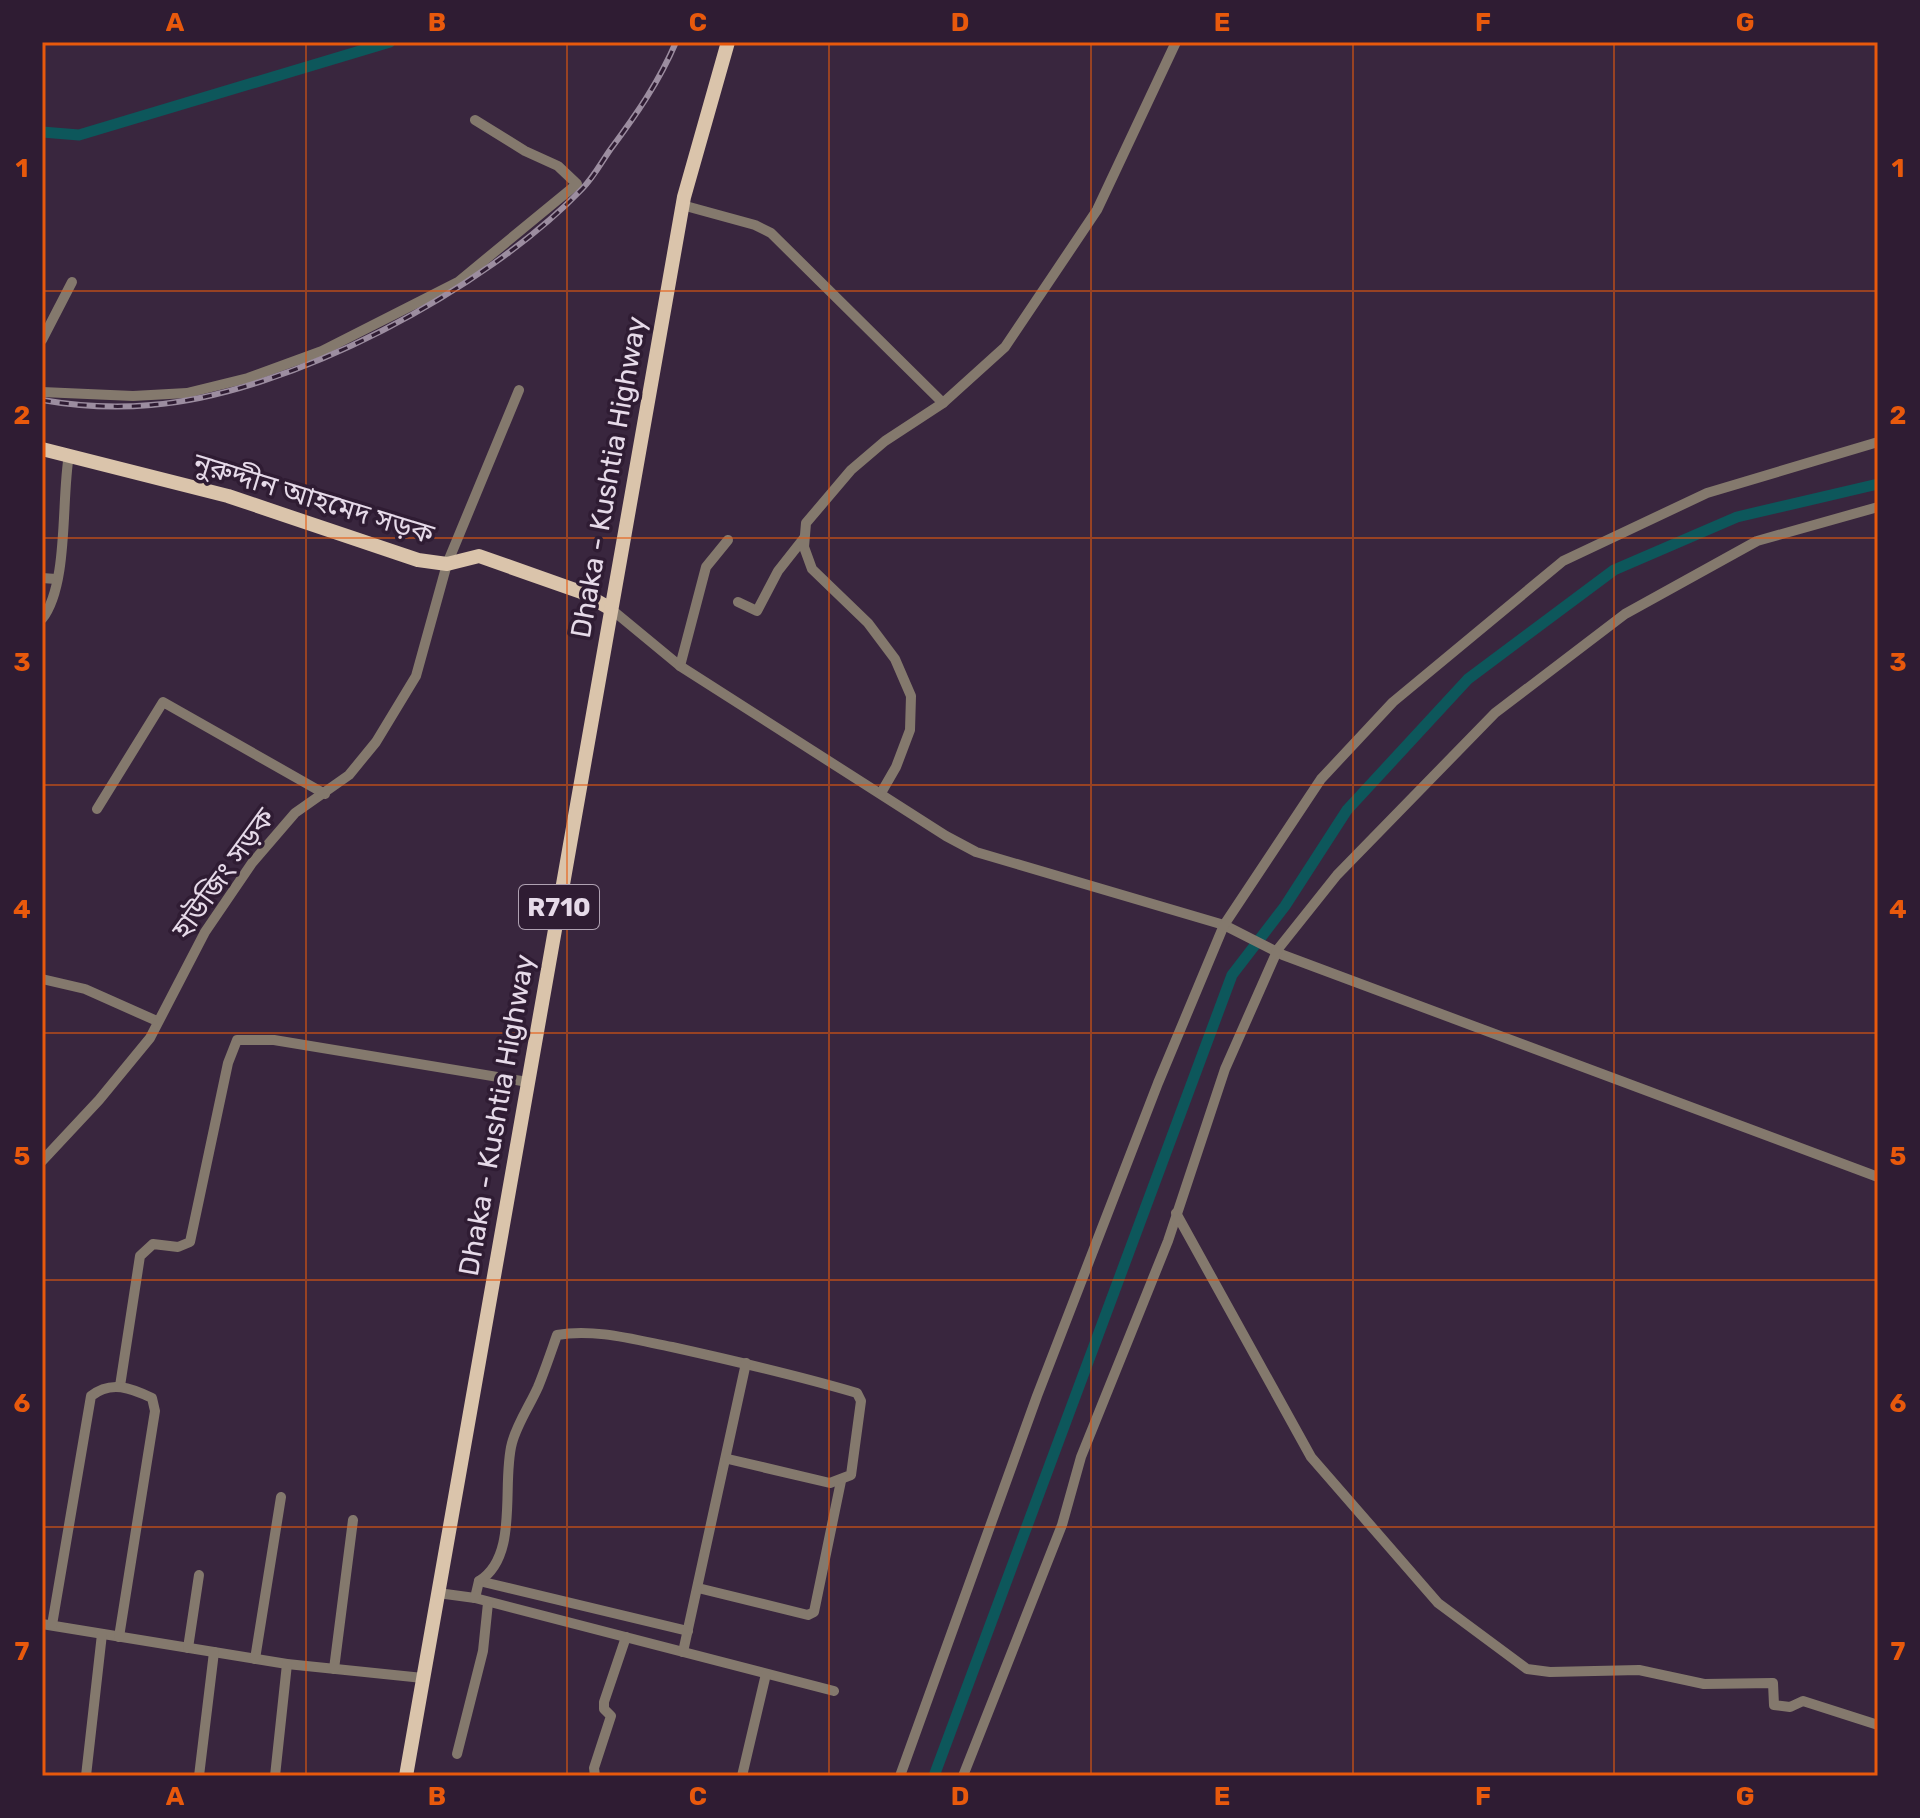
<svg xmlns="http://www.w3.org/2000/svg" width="1920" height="1818" font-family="Rubik,'Noto Sans Bengali',sans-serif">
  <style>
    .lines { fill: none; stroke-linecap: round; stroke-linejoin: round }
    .canal { stroke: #0d575b; stroke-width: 11 }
    .minor { stroke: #84796d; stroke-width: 10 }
    .major { stroke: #dac4ab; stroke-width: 14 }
    .rail-casing { stroke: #9c8da0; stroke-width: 6 }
    .rail { stroke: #2f1c33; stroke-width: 3; stroke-dasharray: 9; stroke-linecap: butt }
    .grid { fill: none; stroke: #e8590c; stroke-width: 2; stroke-opacity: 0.55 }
    .labels { text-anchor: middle; stroke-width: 7; stroke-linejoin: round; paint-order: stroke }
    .shield { fill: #2f1c33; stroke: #afa1b2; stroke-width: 2 }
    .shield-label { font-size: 26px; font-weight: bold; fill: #e6dae9 }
    .street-label { font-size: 28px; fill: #e6dae9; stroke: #2f1c33 }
    .neatline { fill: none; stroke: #e8590c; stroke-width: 3 }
    .grid-label { font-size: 26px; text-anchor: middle; font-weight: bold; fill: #e8590c }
  </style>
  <rect width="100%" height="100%" fill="#39263e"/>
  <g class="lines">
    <g class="canal">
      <path d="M 42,132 L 79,135 L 390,42"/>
      <path d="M 934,1776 L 1232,975 L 1285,906 L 1347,810 L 1468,679 L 1614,570 L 1737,517 L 1878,484"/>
    </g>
    <g class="minor">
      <path d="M 682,205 L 755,225 L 771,233 L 943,403"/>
      <path d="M 42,340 L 72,282"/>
      <path d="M 42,392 L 133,396 L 187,393 L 248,378 L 322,351 L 458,282 L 577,184 L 558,166 L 525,151 L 475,120"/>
      <path d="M 42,578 L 56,579"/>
      <path d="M 738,602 L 757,611 L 778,571 L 804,538"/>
      <path d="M 611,609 L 680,666 L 946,836 L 976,852 L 1224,925 L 1283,955 L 1878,1177"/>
      <path d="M 42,619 C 69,585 61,499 69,455"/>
      <path d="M 680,666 L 706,567 L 728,540"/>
      <path d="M 881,793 L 896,767 L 910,730 L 911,696 L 895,659 L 868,623 L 812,569 L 804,547 L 806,523 L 851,470 L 885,441 L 943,403 L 1005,347 L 1097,210 L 1176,42"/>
      <path d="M 97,809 L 163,702 L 325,794"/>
      <path d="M 42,979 L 85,989 L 157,1021"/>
      <path d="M 42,1161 L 99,1100 L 150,1038 L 205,932 L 252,863 L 295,813 L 349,775 L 376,742 L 416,676 L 447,564 L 519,390"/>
      <path d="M 1176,1213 L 1311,1457 L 1438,1603 L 1527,1669 L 1550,1672 L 1639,1670 L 1704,1684 L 1773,1683 L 1774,1705 L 1790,1707 L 1803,1701 L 1878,1725"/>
      <path d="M 120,1386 L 140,1256 L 153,1244 L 178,1247 L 190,1242 L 228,1063 L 237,1040 L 274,1040 L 528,1082"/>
      <path d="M 479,1581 L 688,1631"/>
      <path d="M 698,1588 L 808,1615 L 814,1612 L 841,1481"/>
      <path d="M 438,1593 L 475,1598 L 834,1691"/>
      <path d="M 475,1598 L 479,1581 C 520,1556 501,1483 512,1443 C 517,1424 530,1405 538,1387 C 545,1370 551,1352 557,1335 C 594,1328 636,1340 672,1347 C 735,1361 796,1375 857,1393 L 861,1401 L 851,1475 L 830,1483 L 728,1459"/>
      <path d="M 42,1624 L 287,1664 L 423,1678"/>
      <path d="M 52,1625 L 91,1396 C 111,1380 131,1388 152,1398 L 155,1411 L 119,1637"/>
      <path d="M 188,1648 L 199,1575"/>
      <path d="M 683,1652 L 746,1363"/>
      <path d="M 255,1659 L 281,1497"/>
      <path d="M 334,1669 L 353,1520"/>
      <path d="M 457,1754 L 483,1651 L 488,1603"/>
      <path d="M 86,1776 L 102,1634"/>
      <path d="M 199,1776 L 214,1652"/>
      <path d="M 275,1776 L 287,1664"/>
      <path d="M 595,1776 L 594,1768 L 611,1716 L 604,1709 L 604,1702 L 626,1637"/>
      <path d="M 742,1776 L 766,1674"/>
      <path d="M 900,1776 L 1037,1396 L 1158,1083 L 1224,925 L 1321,779 L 1393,702 L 1563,561 L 1707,493 L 1878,442"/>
      <path d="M 963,1776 L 1062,1525 L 1081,1457 L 1168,1241 L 1225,1069 L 1278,949 L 1337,875 L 1495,713 L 1625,614 L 1757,541 L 1878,507"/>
    </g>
    <g class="major">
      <path d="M 42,449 L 228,496 L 418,560 L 447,564 L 479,556 L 581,592 L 611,609"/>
      <path d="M 406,1776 L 684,197 L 728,42"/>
    </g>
    <defs>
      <path id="rail" d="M 42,400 C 76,406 116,408 151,405 C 290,394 486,289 582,189 C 593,178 601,163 610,150 C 636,115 659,82 676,42"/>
    </defs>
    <use href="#rail" class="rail-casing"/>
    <use href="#rail" class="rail"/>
  </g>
  <path class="grid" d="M 306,42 L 306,1776M 567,42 L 567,1776M 829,42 L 829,1776M 1091,42 L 1091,1776M 1353,42 L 1353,1776M 1614,42 L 1614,1776M 42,291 L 1878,291M 42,538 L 1878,538M 42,785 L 1878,785M 42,1033 L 1878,1033M 42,1280 L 1878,1280M 42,1527 L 1878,1527"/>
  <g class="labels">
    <rect class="shield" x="519" y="885" width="80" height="44" rx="6"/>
    <g class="shield-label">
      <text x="559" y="916">R710</text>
    </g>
    <g class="street-label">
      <text transform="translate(608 477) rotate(-80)" y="10">Dhaka - Kushtia Highway</text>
      <text transform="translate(314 498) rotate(17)" y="10">নুরুদ্দীন আহমেদ সড়ক</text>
      <text transform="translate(223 873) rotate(-54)" y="10">হাউজিং সড়ক</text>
      <text transform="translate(496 1115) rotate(-80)" y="10">Dhaka - Kushtia Highway</text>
    </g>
  </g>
  <rect width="1920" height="1818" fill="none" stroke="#2f1c33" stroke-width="88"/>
  <rect x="44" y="44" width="1832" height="1730" class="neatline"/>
  <g class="grid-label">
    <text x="175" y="31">A</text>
    <text x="437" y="31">B</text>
    <text x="698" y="31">C</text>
    <text x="960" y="31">D</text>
    <text x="1222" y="31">E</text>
    <text x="1483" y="31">F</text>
    <text x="1745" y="31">G</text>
    <text x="22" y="177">1</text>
    <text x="1898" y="177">1</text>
    <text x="22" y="424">2</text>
    <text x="1898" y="424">2</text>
    <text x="22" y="671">3</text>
    <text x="1898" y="671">3</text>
    <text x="22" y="918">4</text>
    <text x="1898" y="918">4</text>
    <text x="22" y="1165">5</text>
    <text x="1898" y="1165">5</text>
    <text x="22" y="1412">6</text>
    <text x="1898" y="1412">6</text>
    <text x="22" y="1660">7</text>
    <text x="1898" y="1660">7</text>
    <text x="175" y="1805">A</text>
    <text x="437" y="1805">B</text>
    <text x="698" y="1805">C</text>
    <text x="960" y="1805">D</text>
    <text x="1222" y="1805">E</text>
    <text x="1483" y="1805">F</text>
    <text x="1745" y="1805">G</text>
  </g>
</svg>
